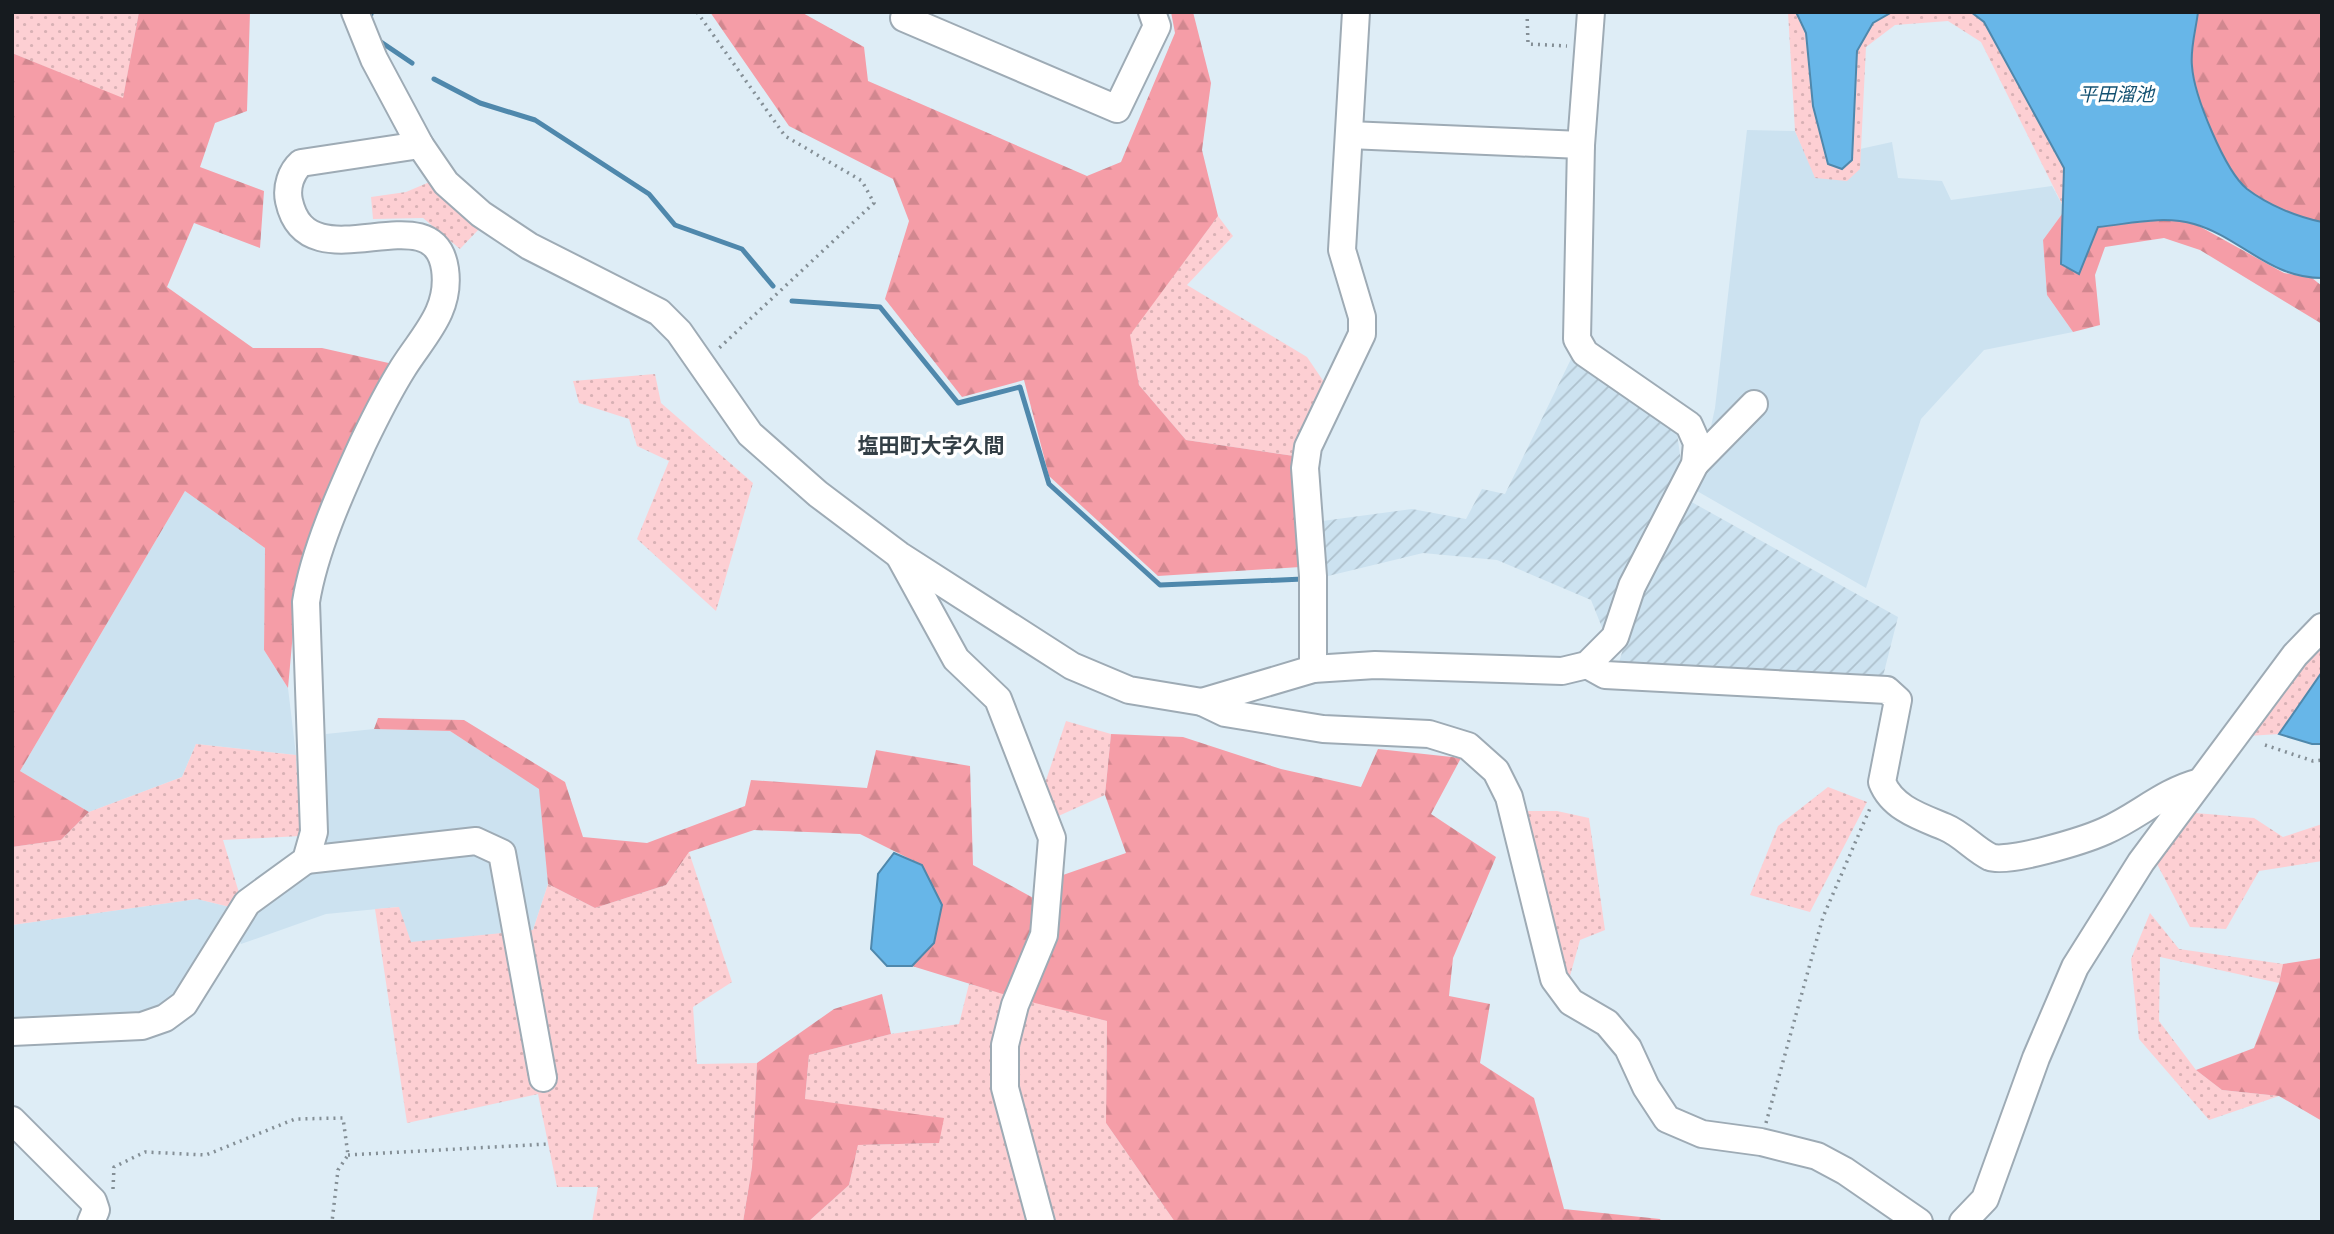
<svg xmlns="http://www.w3.org/2000/svg" width="2334" height="1234" font-family="Inter,'Noto Sans JP',sans-serif">
  <style>
    .built { fill: #cce2f0 }
    .industrial { fill: url(#industrial-furrows) }
    .grass { fill: url(#grass-dots) }
    .forest { fill: url(#forest-firs) }
    .water { fill: #67b6e8; stroke: #4f88ac; stroke-width: 2 }
    .lines { fill: none; stroke-linecap: round; stroke-linejoin: round }
    .stream { stroke: #4f88ac; stroke-width: 5 }
    .minor-casing { stroke: #9eabb5; stroke-width: 30 }
    .path { stroke: #848f96; stroke-width: 3.5; stroke-dasharray: 2 5; stroke-linecap: butt }
    .minor { stroke: #fff; stroke-width: 26 }
    .labels { text-anchor: middle; stroke-width: 7; stroke-linejoin: round; paint-order: stroke }
    .water-label { font-size: 19px; font-style: italic; fill: #135172; stroke: #fff }
    .quarter-label { font-size: 21px; font-weight: bold; fill: #333f46; stroke: #fff }
  </style>
  <defs>
    <pattern id="industrial-furrows" width="10" height="10" patternUnits="userSpaceOnUse" patternTransform="scale(1.75)"><rect width="10" height="10" fill="#cce2f0"/><path d="M-1 1l2-2M0 10L10 0M9 11l2-2" fill="none" stroke="#aec1cd"/></pattern>
    <pattern id="grass-dots" width="8" height="8" patternUnits="userSpaceOnUse" patternTransform="scale(1.75)"><rect width="8" height="8" fill="#fdcfd3"/><path d="M2 2h.1M6 6h.1" fill="none" stroke="#d8b1b5" stroke-width="1.8" stroke-linecap="round"/></pattern>
    <pattern id="forest-firs" width="22" height="20" patternUnits="userSpaceOnUse" patternTransform="scale(1.75)"><rect width="22" height="20" fill="#f59da7"/><path d="M5 1l3.5 6h-7zM16 11l3.5 6h-7z" fill="#d1878f"/></pattern>
  </defs>
  <rect width="100%" height="100%" fill="#deedf6"/>
  <g class="built">
    <path d="M 1747,130 L 1795,131 L 1816,178 L 1860,169 L 1860,149 L 1892,142 L 1898,178 L 1942,181 L 1951,200 L 2052,186 L 2065,210 L 2043,240 L 2047,295 L 2073,332 L 1984,350 L 1921,419 L 1866,588 L 1697,491 L 1715,408 Z"/>
    <path d="M 185,491 L 265,548 L 264,650 L 288,688 L 296,755 L 196,744 L 182,777 L 89,812 L 20,771 Z"/>
    <path d="M 374,729 L 450,731 L 540,789 L 548,884 L 533,930 L 411,943 L 398,907 L 326,914 L 241,944 L 237,931 L 325,828 L 326,734 Z"/>
    <path d="M 197,899 L 230,907 L 176,1001 L 140,1020 L 12,1021 L 12,925 Z"/>
  </g>
  <g class="industrial">
    <path d="M 1571,359 L 1677,433 L 1681,462 L 1605,635 L 1591,600 L 1497,560 L 1423,553 L 1328,576 L 1315,522 L 1412,509 L 1466,519 L 1482,489 L 1505,494 Z"/>
    <path d="M 1688,500 L 1898,617 L 1881,684 L 1617,669 L 1641,589 Z"/>
  </g>
  <g class="grass">
    <path d="M 12,12 L 139,12 L 123,99 L 12,53 Z"/>
    <path d="M 1788,12 L 1795,12 L 1806,33 L 1813,106 L 1852,160 L 1857,51 L 1873,23 L 1892,12 L 1971,12 L 1984,22 L 2064,168 L 2065,210 L 1981,42 L 1948,21 L 1895,25 L 1866,47 L 1860,169 L 1847,181 L 1815,178 L 1795,131 Z"/>
    <path d="M 432,181 L 479,229 L 460,249 L 423,218 L 373,219 L 371,197 L 406,192 Z"/>
    <path d="M 1218,216 L 1233,236 L 1187,285 L 1307,357 L 1324,382 L 1294,456 L 1186,440 L 1139,385 L 1129,335 Z"/>
    <path d="M 655,374 L 661,403 L 753,483 L 716,611 L 637,539 L 669,461 L 637,446 L 629,419 L 579,403 L 573,381 Z"/>
    <path d="M 2322,640 L 2322,672 L 2279,734 L 2248,736 Z"/>
    <path d="M 1066,721 L 1111,734 L 1105,795 L 1054,818 L 1042,792 Z"/>
    <path d="M 196,744 L 296,755 L 300,836 L 223,840 L 240,896 L 230,907 L 197,899 L 12,925 L 12,847 L 61,840 L 89,812 L 182,777 Z"/>
    <path d="M 1828,787 L 1867,802 L 1810,912 L 1750,895 L 1778,826 Z"/>
    <path d="M 1524,811 L 1557,811 L 1589,818 L 1605,930 L 1580,940 L 1568,983 Z"/>
    <path d="M 2196,813 L 2254,818 L 2283,837 L 2322,824 L 2322,861 L 2259,871 L 2226,929 L 2190,927 L 2157,864 Z"/>
    <path d="M 689,852 L 732,982 L 693,1007 L 697,1064 L 757,1063 L 752,1167 L 743,1222 L 592,1222 L 598,1187 L 557,1187 L 538,1094 L 407,1123 L 375,909 L 399,907 L 411,942 L 533,930 L 548,884 L 595,908 L 666,885 Z"/>
    <path d="M 2150,913 L 2179,949 L 2283,964 L 2279,983 L 2160,957 L 2159,1021 L 2196,1070 L 2222,1090 L 2279,1096 L 2209,1120 L 2139,1039 L 2131,959 Z"/>
    <path d="M 969,984 L 1107,1021 L 1106,1123 L 1175,1222 L 808,1222 L 849,1185 L 858,1145 L 939,1143 L 805,1099 L 809,1055 L 891,1034 L 959,1024 Z"/>
  </g>
  <g class="forest">
    <path d="M 139,12 L 250,12 L 247,111 L 215,123 L 200,167 L 264,191 L 260,248 L 194,223 L 167,287 L 253,348 L 322,348 L 393,364 L 297,588 L 288,688 L 264,650 L 265,548 L 185,491 L 20,771 L 89,812 L 61,840 L 12,847 L 12,53 L 123,98 Z"/>
    <path d="M 710,12 L 801,12 L 864,47 L 868,81 L 1087,176 L 1121,162 L 1175,33 L 1171,12 L 1193,12 L 1211,83 L 1202,150 L 1218,216 L 1130,335 L 1139,385 L 1186,440 L 1294,456 L 1300,567 L 1158,576 L 1049,476 L 1024,380 L 962,397 L 885,299 L 909,221 L 893,179 L 789,126 Z"/>
    <path d="M 2198,12 L 2322,12 L 2322,222 C 2297,217 2268,205 2247,189 C 2225,171 2194,95 2192,66 C 2190,49 2196,29 2198,12 Z"/>
    <path d="M 2065,210 L 2061,264 L 2097,227 L 2170,219 L 2197,225 L 2284,273 L 2312,278 L 2322,286 L 2322,324 L 2200,250 L 2164,238 L 2105,247 L 2095,275 L 2100,325 L 2073,332 L 2047,295 L 2043,240 Z"/>
    <path d="M 378,718 L 464,720 L 565,782 L 583,837 L 647,843 L 745,806 L 751,780 L 867,788 L 876,750 L 970,766 L 973,865 L 1048,906 L 1063,875 L 1126,853 L 1105,795 L 1111,734 L 1183,737 L 1281,769 L 1361,787 L 1378,749 L 1461,758 L 1431,814 L 1496,857 L 1453,958 L 1449,996 L 1490,1004 L 1480,1063 L 1534,1098 L 1564,1209 L 1660,1219 L 1662,1222 L 1175,1222 L 1106,1123 L 1107,1021 L 1019,999 L 912,966 L 934,943 L 922,865 L 860,834 L 754,830 L 689,852 L 666,885 L 595,908 L 548,884 L 539,789 L 450,731 L 374,729 Z"/>
    <path d="M 2322,958 L 2322,1121 L 2279,1096 L 2222,1090 L 2196,1070 L 2254,1048 L 2279,983 L 2283,964 Z"/>
    <path d="M 882,994 L 891,1034 L 809,1055 L 805,1099 L 944,1118 L 939,1143 L 858,1145 L 849,1185 L 808,1222 L 743,1222 L 752,1167 L 757,1063 L 834,1009 Z"/>
  </g>
  <g class="water">
    <path d="M 1796,12 L 1892,12 L 1873,23 L 1857,51 L 1852,160 L 1842,169 L 1828,164 L 1813,106 L 1806,33 Z"/>
    <path d="M 1971,12 L 2198,12 C 2196,29 2190,49 2192,66 C 2194,96 2225,171 2247,189 C 2268,205 2297,217 2322,222 L 2322,278 C 2269,278 2240,237 2194,224 C 2163,215 2129,224 2098,227 L 2079,274 L 2061,264 L 2064,168 L 1984,22 Z"/>
    <path d="M 2322,672 L 2322,744 L 2312,744 L 2279,734 Z"/>
    <path d="M 894,853 L 922,865 L 942,905 L 934,943 L 912,966 L 887,966 L 871,949 L 878,874 Z"/>
  </g>
  <g class="lines">
    <g class="stream">
      <path d="M 371,12 L 371,14"/>
      <path d="M 378,40 L 412,63"/>
      <path d="M 434,79 L 480,103 L 535,120 L 649,194 L 675,225 L 742,249 L 773,286"/>
      <path d="M 792,301 L 880,307 L 958,403 L 1020,387 L 1049,484 L 1160,585 L 1303,579"/>
    </g>
    <defs>
      <g id="minor">
        <path d="M 355,12 L 374,59 L 420,145 L 446,183 L 481,214 L 529,246 L 659,312 L 679,332 L 750,434 L 818,494 L 899,555 L 1072,666 L 1129,690 L 1202,702 L 1225,713 L 1323,729 L 1429,734 L 1468,746 L 1496,771 L 1509,797 L 1554,979 L 1571,1002 L 1607,1023 L 1628,1048 L 1646,1087 L 1667,1119 L 1702,1134 L 1761,1142 L 1817,1156 L 1845,1171 L 1919,1222"/>
        <path d="M 906,12 L 904,18 L 1117,109 L 1157,26 L 1152,12"/>
        <path d="M 1349,135 L 1581,145"/>
        <path d="M 1695,464 L 1754,404"/>
        <path d="M 900,557 L 956,659 L 998,699 L 1052,838 L 1044,935 L 1015,1005 L 1005,1045 L 1005,1088 L 1041,1222"/>
        <path d="M 1587,665 L 1605,675 L 1887,690 L 1898,700 L 1882,782 C 1892,808 1921,817 1945,827 C 1962,834 1974,849 1990,857 C 2008,864 2085,840 2105,831 C 2139,816 2162,792 2200,782"/>
        <path d="M 1313,669 L 1313,576 L 1305,468 L 1308,447 L 1362,334 L 1362,317 L 1342,250 L 1356,12"/>
        <path d="M 1202,702 L 1313,669 L 1375,665 L 1562,671 L 1587,665 L 1615,637 L 1632,586 L 1695,464 L 1697,443 L 1689,425 L 1585,353 L 1577,339 L 1581,145 L 1591,12"/>
        <path d="M 306,860 L 476,841 L 502,853 L 543,1078"/>
        <path d="M 12,1032 L 142,1026 L 165,1018 L 184,1004 L 247,903 L 306,860 L 314,832 L 306,602 C 314,551 341,491 363,443 C 375,418 388,392 403,368 C 423,336 451,311 445,269 C 433,189 308,288 289,201 C 286,187 291,172 301,163 L 420,145"/>
        <path d="M 12,1120 L 93,1201 L 96,1210 L 91,1222"/>
        <path d="M 1963,1222 L 1985,1199 L 2036,1058 L 2075,967 L 2141,862 L 2295,655 L 2322,627"/>
      </g>
    </defs>
    <use href="#minor" class="minor-casing"/>
    <g class="path">
      <path d="M 697,12 L 785,136 L 862,181 L 874,203 L 716,351"/>
      <path d="M 1527,12 L 1528,44 L 1567,46"/>
      <path d="M 2265,745 L 2313,761 L 2322,760"/>
      <path d="M 1766,1123 L 1823,917 L 1871,806"/>
      <path d="M 348,1155 L 548,1144"/>
      <path d="M 113,1189 L 114,1167 L 145,1152 L 206,1155 L 295,1119 L 343,1118 L 348,1155 L 338,1170 L 332,1222"/>
    </g>
    <use href="#minor" class="minor"/>
  </g>
  <g class="labels">
    <g class="water-label">
      <text x="2116" y="101">平田溜池</text>
    </g>
    <g class="quarter-label">
      <text x="931" y="453">塩田町大字久間</text>
    </g>
  </g>
  <rect width="2334" height="1234" fill="none" stroke="#161b1f" stroke-width="28"/>
</svg>
